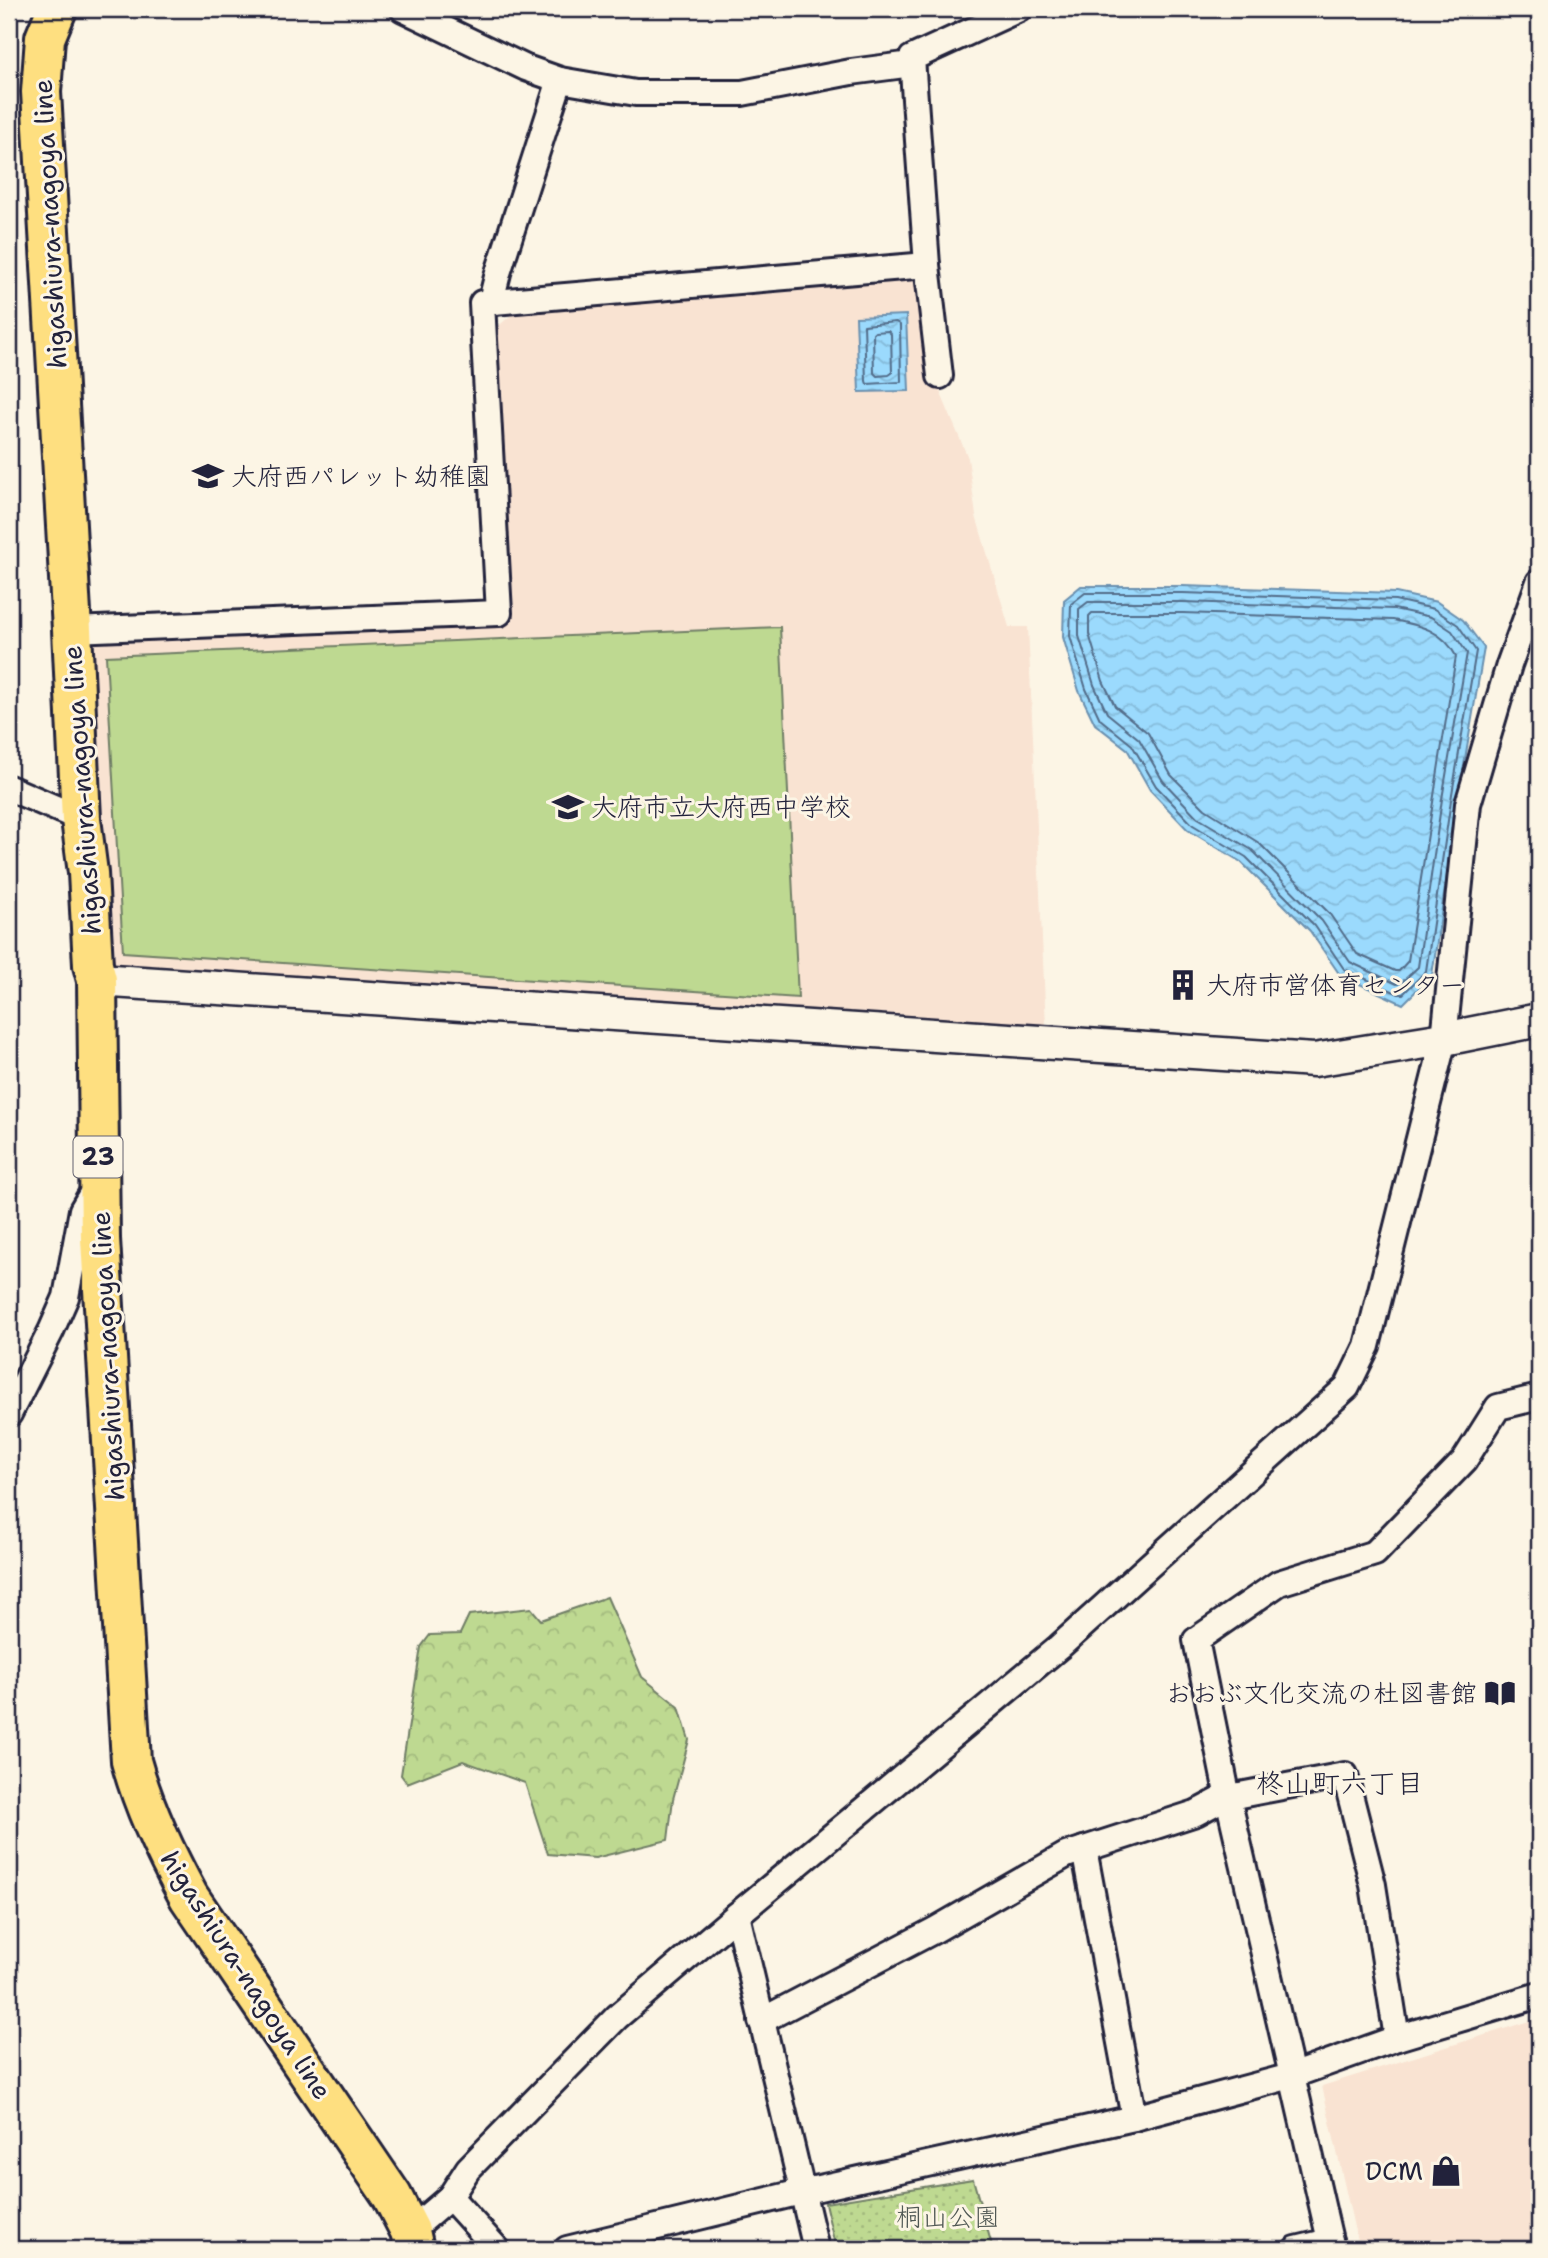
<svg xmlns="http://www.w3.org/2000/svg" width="1548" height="2258" font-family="'Shantell Sans','Klee One',sans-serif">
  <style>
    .built { fill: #f9e3d2 }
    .forest { fill: url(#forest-crowns); stroke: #707e66; stroke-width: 2 }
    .park { fill: url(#park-dots); stroke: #707e66; stroke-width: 2 }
    .pitch { fill: #bed991; stroke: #707e66; stroke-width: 2 }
    .water { fill: url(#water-waves); stroke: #6b90af; stroke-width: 2 }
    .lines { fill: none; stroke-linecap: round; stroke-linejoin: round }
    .shore { stroke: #526c89; stroke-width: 2 }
    .minor-casing { stroke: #22223b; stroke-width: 30 }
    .tertiary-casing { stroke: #22223b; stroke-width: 37 }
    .primary-casing { stroke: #22223b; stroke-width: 44 }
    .minor { stroke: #fcf5e5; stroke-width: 24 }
    .tertiary { stroke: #fcf5e5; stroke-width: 32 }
    .primary { stroke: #fedf80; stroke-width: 38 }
    .labels { text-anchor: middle; stroke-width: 6; stroke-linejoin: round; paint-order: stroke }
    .shield { fill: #fcf5e5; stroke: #63616e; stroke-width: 2 }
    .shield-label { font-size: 24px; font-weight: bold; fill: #22223b }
    .street-label { font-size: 26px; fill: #22223b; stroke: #fcf5e5 }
    .poi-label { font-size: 26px; fill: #22223b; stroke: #fcf5e5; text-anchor: start }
    .park-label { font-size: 26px; fill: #515955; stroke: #fcf5e5 }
    .neighbourhood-label { font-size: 28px; fill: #22223b; stroke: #fcf5e5 }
  </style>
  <defs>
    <pattern id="forest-crowns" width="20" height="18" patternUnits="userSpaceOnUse" patternTransform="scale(1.75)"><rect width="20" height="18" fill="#bed991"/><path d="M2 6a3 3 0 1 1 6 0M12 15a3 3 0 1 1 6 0" fill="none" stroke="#a3ba7e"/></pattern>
    <pattern id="park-dots" width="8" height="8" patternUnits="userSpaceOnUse" patternTransform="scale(1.75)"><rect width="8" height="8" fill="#bed991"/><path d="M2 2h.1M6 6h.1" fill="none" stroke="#a3ba7e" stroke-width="1.8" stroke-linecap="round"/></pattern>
    <pattern id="water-waves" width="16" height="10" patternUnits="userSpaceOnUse" patternTransform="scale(1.75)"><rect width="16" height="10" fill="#9bdafd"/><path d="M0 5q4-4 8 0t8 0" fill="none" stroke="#85bbda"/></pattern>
  </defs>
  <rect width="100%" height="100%" fill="#fcf5e5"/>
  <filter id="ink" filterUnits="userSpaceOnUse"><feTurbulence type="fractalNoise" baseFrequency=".0143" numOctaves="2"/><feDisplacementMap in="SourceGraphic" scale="14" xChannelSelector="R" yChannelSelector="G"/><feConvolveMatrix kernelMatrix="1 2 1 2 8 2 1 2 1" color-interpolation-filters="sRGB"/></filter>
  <g filter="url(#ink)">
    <g class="built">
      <path d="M 907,276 L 923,288 L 934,377 L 968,458 L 976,516 L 1009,627 L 1028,627 L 1046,1027 L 111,966 L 89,648 L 97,641 L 508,622 L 494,330 L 519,308 Z"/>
      <path d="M 1539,2018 L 1539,2249 L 1359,2249 L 1322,2086 Z"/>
    </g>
    <path class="forest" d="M 607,1597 L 642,1677 L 679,1707 L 689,1740 L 673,1799 L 668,1840 L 595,1858 L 548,1854 L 525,1783 L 463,1761 L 407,1783 L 401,1775 L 421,1647 L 430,1635 L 460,1634 L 469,1615 L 531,1608 L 541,1620 Z"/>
    <path class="park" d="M 973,2179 L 993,2249 L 836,2249 L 825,2203 Z"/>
    <path class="pitch" d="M 780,627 L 798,998 L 123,952 L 106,656 Z"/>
    <g class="water">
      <path d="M 906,315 L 909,391 L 859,392 L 856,317 Z"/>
      <path d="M 1081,586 L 1183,586 L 1396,593 L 1437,602 L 1463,620 L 1484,648 L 1458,801 L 1432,975 L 1403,1004 L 1340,975 L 1310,931 L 1241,862 L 1188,830 L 1150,790 L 1127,749 L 1095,724 L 1079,691 L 1063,637 L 1064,600 Z"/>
    </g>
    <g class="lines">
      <g class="shore">
        <path d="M 896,322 L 900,325 L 901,382 L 867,384 L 866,381 L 864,325 Z"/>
        <path d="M 888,331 L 891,334 L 892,373 L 889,375 L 877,376 L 874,373 L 873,334 L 875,332 Z"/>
        <path d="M 1085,593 L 1183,593 L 1395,600 L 1434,609 L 1458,625 L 1476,651 L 1451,800 L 1426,971 L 1403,994 L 1399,994 L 1344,969 L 1315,926 L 1246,857 L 1193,825 L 1156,786 L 1132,745 L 1100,719 L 1086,689 L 1070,636 L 1071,604 Z"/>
        <path d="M 1088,602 L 1183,602 L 1394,609 L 1431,617 L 1452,631 L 1467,653 L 1442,799 L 1418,967 L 1401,983 L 1397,984 L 1350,962 L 1322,921 L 1252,850 L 1198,818 L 1163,781 L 1139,739 L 1107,713 L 1094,685 L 1079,636 L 1079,609 Z"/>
        <path d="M 1092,613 L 1183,613 L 1393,620 C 1419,625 1443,630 1456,656 L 1408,961 L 1399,971 L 1395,971 L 1357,954 L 1329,913 L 1259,843 L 1205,809 L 1171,775 L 1148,733 L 1115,706 L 1103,681 L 1089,634 L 1089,616 Z"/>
      </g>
      <defs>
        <g id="minor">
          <path d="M 403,9 L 526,68 L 560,80 L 636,93 L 742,93 L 851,72 L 912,64"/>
          <path d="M 491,301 L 498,273 L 560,80"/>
          <path d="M 940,376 L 927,265 L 912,58 L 1019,9"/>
          <path d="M 72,630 L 499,613 L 482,303 L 927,265"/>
          <path d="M 9,788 L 81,819"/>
          <path d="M 9,1414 L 51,1331 L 66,1297 L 82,1210 L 95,1188"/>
          <path d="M 1084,1849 L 1134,2118"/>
          <path d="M 737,1915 L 816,2249"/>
          <path d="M 761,2021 L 935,1930 L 1066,1855 L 1196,1813 L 1224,1798 L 1345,1775 L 1373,1885 L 1397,2038"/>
          <path d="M 450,2197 L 497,2249"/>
          <path d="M 410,2231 L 450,2197 L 468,2169 L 617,2017 L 737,1915 L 1059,1647 L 1347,1387 L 1367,1346 L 1444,1039 L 1468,804 L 1509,665 L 1539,582"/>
          <path d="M 567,2249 L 801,2192 L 1134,2118 L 1291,2076 L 1397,2038 L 1539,1995"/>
          <path d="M 1296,2249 L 1330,2241"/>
          <path d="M 1332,2249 L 1228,1798 L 1196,1640 L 1279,1583 L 1375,1553 L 1464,1461 L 1498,1407 L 1539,1397"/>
        </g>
        <path id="tertiary" d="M 97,980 L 1314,1060 L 1444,1039 L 1539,1020"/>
        <path id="primary" d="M 57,9 L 45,38 L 41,92 L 72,630 L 81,819 L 88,873 L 93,965 L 97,980 L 100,1239 L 131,1761 C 144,1809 165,1853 189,1897 L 392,2196 L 410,2231 L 414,2249"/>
      </defs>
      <use href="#minor" class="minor-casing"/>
      <use href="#tertiary" class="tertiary-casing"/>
      <use href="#primary" class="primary-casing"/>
      <use href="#minor" class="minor"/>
      <use href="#tertiary" class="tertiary"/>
      <use href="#primary" class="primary"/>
    </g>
  </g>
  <defs>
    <symbol id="school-bare" viewBox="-9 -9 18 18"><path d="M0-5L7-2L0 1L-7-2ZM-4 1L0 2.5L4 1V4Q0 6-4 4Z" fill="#22223b" stroke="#fcf5e5" stroke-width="2.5" paint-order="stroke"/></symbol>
    <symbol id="building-bare" viewBox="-9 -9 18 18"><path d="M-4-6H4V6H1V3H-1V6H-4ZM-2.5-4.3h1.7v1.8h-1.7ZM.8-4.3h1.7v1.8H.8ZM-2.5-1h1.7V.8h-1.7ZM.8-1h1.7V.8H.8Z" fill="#22223b" stroke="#fcf5e5" stroke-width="2.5" paint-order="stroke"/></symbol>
    <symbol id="library-bare" viewBox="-9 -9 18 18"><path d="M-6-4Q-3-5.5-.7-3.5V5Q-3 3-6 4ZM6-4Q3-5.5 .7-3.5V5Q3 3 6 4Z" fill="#22223b" stroke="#fcf5e5" stroke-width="2.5" paint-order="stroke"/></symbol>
    <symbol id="shop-bare" viewBox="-9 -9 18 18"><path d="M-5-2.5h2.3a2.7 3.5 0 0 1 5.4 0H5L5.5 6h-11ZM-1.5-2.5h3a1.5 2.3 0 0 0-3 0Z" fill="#22223b" stroke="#fcf5e5" stroke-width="2.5" paint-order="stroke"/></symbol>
  </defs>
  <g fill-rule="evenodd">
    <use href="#school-bare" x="186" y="454" width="44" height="44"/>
    <use href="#school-bare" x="546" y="785" width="44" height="44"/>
    <use href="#building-bare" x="1161" y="963" width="44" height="44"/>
    <use href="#library-bare" x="1478" y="1671" width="44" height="44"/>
    <use href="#shop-bare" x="1424" y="2149" width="44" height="44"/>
  </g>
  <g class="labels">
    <rect class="shield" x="73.5" y="1136.5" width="49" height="41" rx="5"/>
    <g class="shield-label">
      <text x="98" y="1165">23</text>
    </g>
    <g class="street-label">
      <text transform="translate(50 224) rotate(-93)" y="9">higashiura-nagoya line</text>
      <text transform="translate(82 790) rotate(-94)" y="9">higashiura-nagoya line</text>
      <text transform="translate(108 1356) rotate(-93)" y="9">higashiura-nagoya line</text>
      <text transform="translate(246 1975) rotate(57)" y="9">higashiura-nagoya line</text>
    </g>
    <g class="poi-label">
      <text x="231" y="485">大府西パレット幼稚園</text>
      <text x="591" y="816">大府市立大府西中学校</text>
      <text x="1206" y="994">大府市営体育センター</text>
      <text x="1477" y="1702" text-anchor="end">おおぶ文化交流の杜図書館</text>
      <text x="1423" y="2180" text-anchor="end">DCM</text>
    </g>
    <g class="park-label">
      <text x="948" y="2226">桐山公園</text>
    </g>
    <g class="neighbourhood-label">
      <text x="1340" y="1793">柊山町六丁目</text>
    </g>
  </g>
  <rect width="1548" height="2258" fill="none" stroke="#fcf5e5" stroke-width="35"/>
  <rect x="18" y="18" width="1513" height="2223" fill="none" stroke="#22223b" stroke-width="2.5" filter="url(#ink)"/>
</svg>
